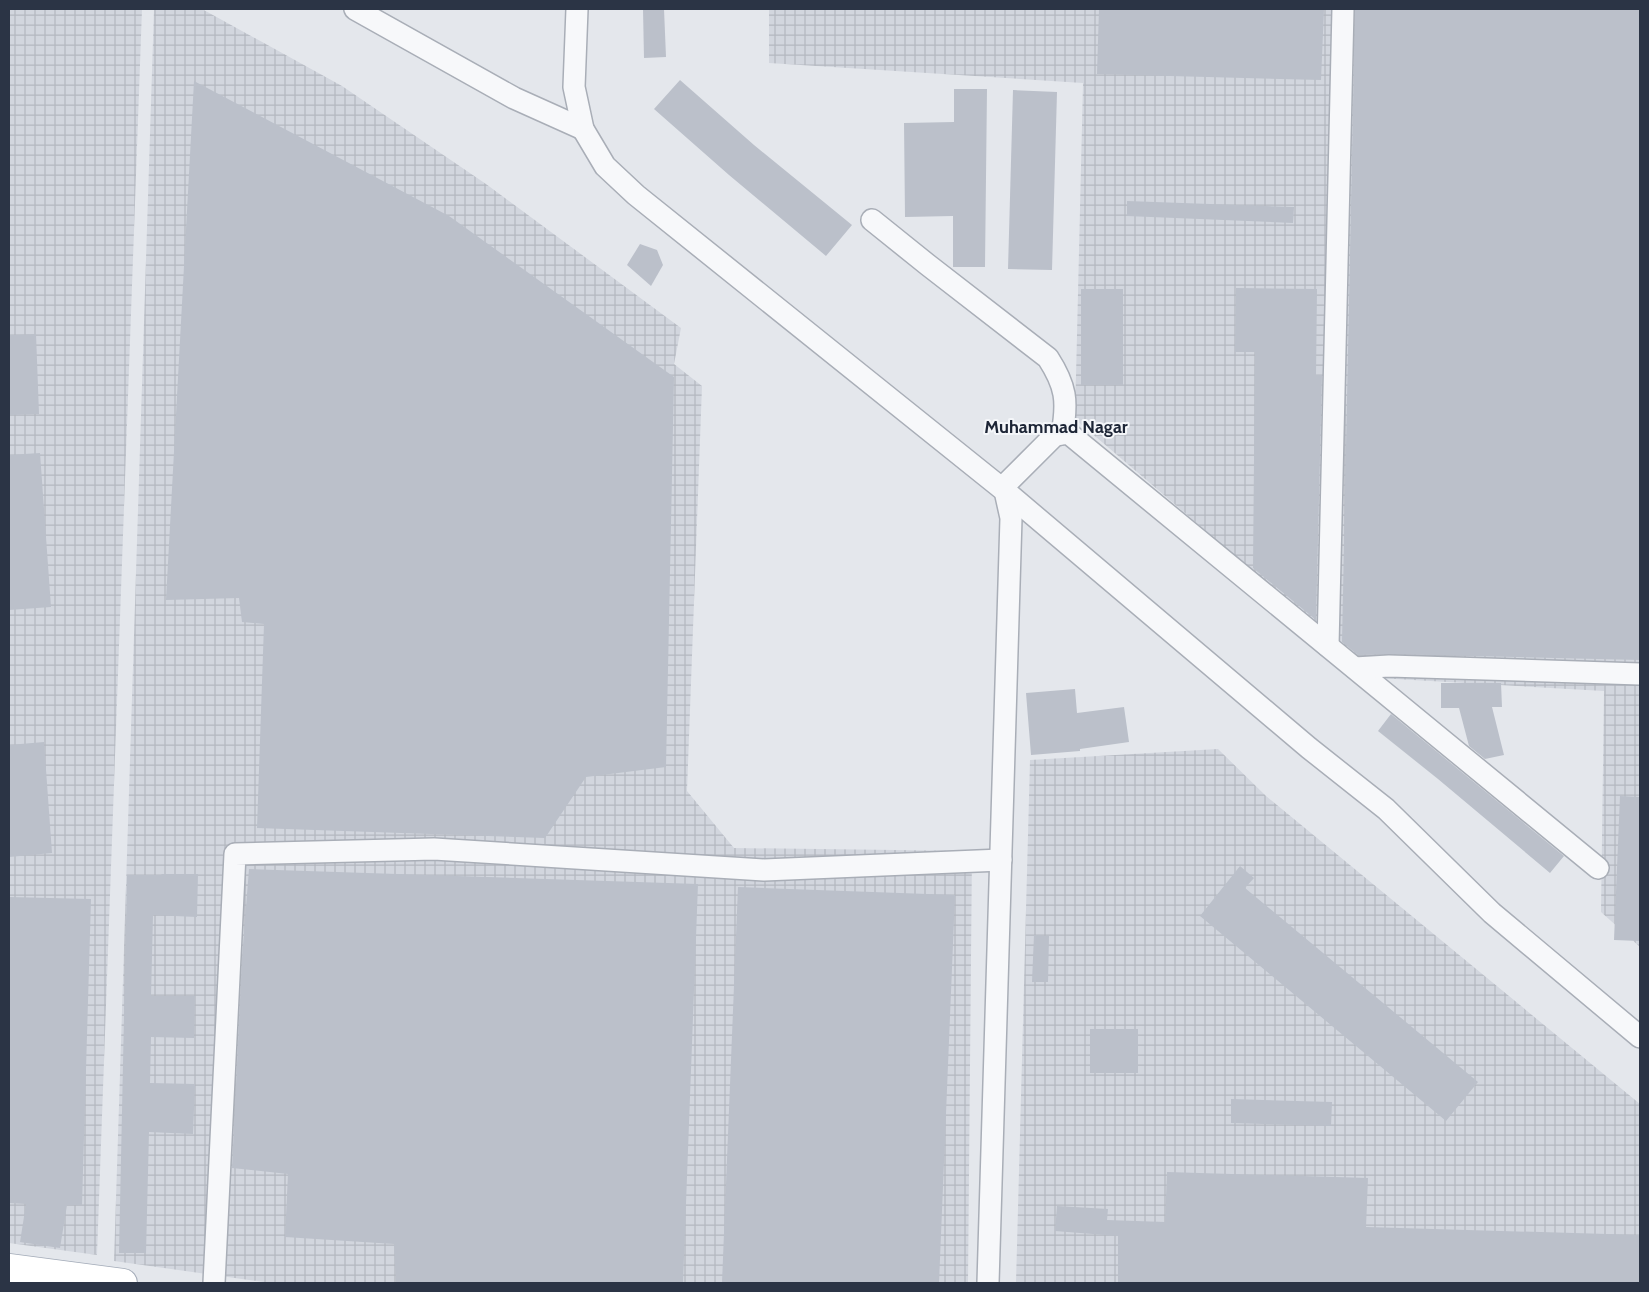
<svg xmlns="http://www.w3.org/2000/svg" width="1649" height="1292" font-family="Cabin,sans-serif">
  <style>
    .industrial { fill: url(#industrial-grid) }
    .building { fill: #bbc0ca }
    .lines { fill: none; stroke-linecap: round; stroke-linejoin: round }
    .minor-casing { stroke: #a9aeb7; stroke-width: 24 }
    .major-casing { stroke: #a3abb8; stroke-width: 30 }
    .minor { stroke: #f7f8fa; stroke-width: 21 }
    .major { stroke: #fff; stroke-width: 28 }
    .labels { text-anchor: middle; stroke-width: 4; stroke-linejoin: round; paint-order: stroke }
    .neighbourhood-label { font-size: 18px; font-weight: bold; fill: #1d2536; stroke: #f4f6f9 }
  </style>
  <defs>
    <pattern id="industrial-grid" width="8" height="8" patternUnits="userSpaceOnUse" patternTransform="scale(1.25)"><rect width="8" height="8" fill="#d2d6de"/><path d="M0 4h8M4 0v8" fill="none" stroke="#b4b8c0"/></pattern>
  </defs>
  <rect width="100%" height="100%" fill="#e4e7ec"/>
  <g class="industrial">
    <path d="M 9,9 L 142,9 L 97,1255 L 9,1243 Z"/>
    <path d="M 154,9 L 202,9 L 342,86 L 486,184 L 681,328 L 674,364 L 702,386 L 687,791 L 734,848 L 972,851 L 968,1283 L 271,1283 L 114,1261 Z"/>
    <path d="M 769,9 L 1640,9 L 1640,947 L 1601,912 L 1604,691 L 1378,678 L 1075,419 L 1083,83 L 769,63 Z"/>
    <path d="M 1218,749 L 1266,796 L 1640,1104 L 1640,1283 L 1016,1283 L 1030,760 Z"/>
  </g>
  <g class="building">
    <path d="M 643,9 L 664,9 L 666,57 L 644,58 Z"/>
    <path d="M 1099,9 L 1324,9 L 1321,80 L 1097,74 Z"/>
    <path d="M 1355,9 L 1640,9 L 1640,660 L 1389,654 L 1358,655 L 1342,642 Z"/>
    <path d="M 680,80 L 754,145 L 852,225 L 826,256 L 729,175 L 654,109 Z"/>
    <path d="M 194,81 L 449,216 L 674,377 L 666,767 L 586,777 L 545,838 L 257,828 L 264,624 L 242,622 L 239,598 L 166,600 Z"/>
    <path d="M 954,89 L 987,89 L 985,267 L 953,267 L 953,216 L 905,217 L 904,123 L 954,122 Z"/>
    <path d="M 1013,90 L 1057,92 L 1052,270 L 1008,269 Z"/>
    <path d="M 1127,201 L 1294,207 L 1293,223 L 1127,216 Z"/>
    <path d="M 640,244 L 657,250 L 663,265 L 651,286 L 627,265 Z"/>
    <path d="M 1236,288 L 1317,289 L 1316,375 L 1322,375 L 1316,620 L 1253,568 L 1255,352 L 1235,352 Z"/>
    <rect x="1081" y="289" width="42" height="96"/>
    <path d="M 36,334 L 39,414 L 9,415 L 9,335 Z"/>
    <path d="M 40,453 L 51,607 L 9,610 L 9,455 Z"/>
    <path d="M 1441,683 L 1501,683 L 1502,707 L 1492,707 L 1504,755 L 1485,759 L 1469,746 L 1459,708 L 1441,708 Z"/>
    <path d="M 1075,689 L 1077,713 L 1124,707 L 1129,742 L 1080,749 L 1080,751 L 1031,755 L 1026,693 Z"/>
    <path d="M 1391,714 L 1564,856 L 1550,873 L 1438,779 L 1378,731 Z"/>
    <path d="M 44,742 L 52,853 L 9,857 L 9,745 Z"/>
    <path d="M 1620,796 L 1640,797 L 1640,941 L 1614,940 Z"/>
    <path d="M 1240,866 L 1254,878 L 1245,888 L 1478,1082 L 1446,1121 L 1200,916 Z"/>
    <path d="M 249,869 L 698,884 L 683,1283 L 402,1283 L 396,1282 L 394,1244 L 285,1237 L 288,1174 L 232,1168 L 242,958 Z"/>
    <path d="M 162,874 L 198,874 L 197,917 L 153,915 L 151,996 L 195,996 L 194,1038 L 151,1037 L 150,1083 L 195,1084 L 193,1134 L 149,1132 L 146,1253 L 119,1253 L 127,875 L 161,875 Z"/>
    <path d="M 738,887 L 955,895 L 939,1283 L 722,1283 Z"/>
    <path d="M 9,897 L 91,899 L 82,1205 L 67,1205 L 60,1248 L 20,1242 L 26,1204 L 9,1203 Z"/>
    <path d="M 1034,935 L 1049,936 L 1048,982 L 1032,982 Z"/>
    <rect x="1090" y="1029" width="48" height="44"/>
    <path d="M 1231,1099 L 1332,1102 L 1331,1126 L 1231,1123 Z"/>
    <path d="M 1167,1172 L 1368,1178 L 1366,1227 L 1640,1235 L 1640,1283 L 1118,1283 L 1118,1236 L 1055,1231 L 1057,1206 L 1108,1209 L 1107,1220 L 1165,1222 Z"/>
  </g>
  <g class="lines">
    <defs>
      <g id="minor">
        <path d="M 355,9 L 514,98 L 583,129"/>
        <path d="M 577,9 L 574,87 L 583,129 L 605,166 L 636,195 L 1005,491 L 1011,518 L 988,1283"/>
        <path d="M 872,220 L 928,265 L 1048,358 C 1066,386 1068,401 1062,434"/>
        <path d="M 1002,488 L 1054,436 L 1067,432 L 1598,868"/>
        <path d="M 1005,491 L 1309,748 L 1386,809 L 1492,913 L 1640,1037"/>
        <path d="M 1328,646 L 1343,9"/>
        <path d="M 1355,668 L 1389,666 L 1640,674"/>
        <path d="M 214,1283 L 235,854 L 434,849 L 764,870 L 1001,860"/>
      </g>
      <path id="major" d="M 9,1268 L 123,1283"/>
    </defs>
    <use href="#minor" class="minor-casing"/>
    <use href="#major" class="major-casing"/>
    <use href="#minor" class="minor"/>
    <use href="#major" class="major"/>
  </g>
  <g class="labels">
    <g class="neighbourhood-label">
      <text x="1056" y="433">Muhammad Nagar</text>
    </g>
  </g>
  <rect width="1649" height="1292" fill="none" stroke="#2b3445" stroke-width="20"/>
</svg>
